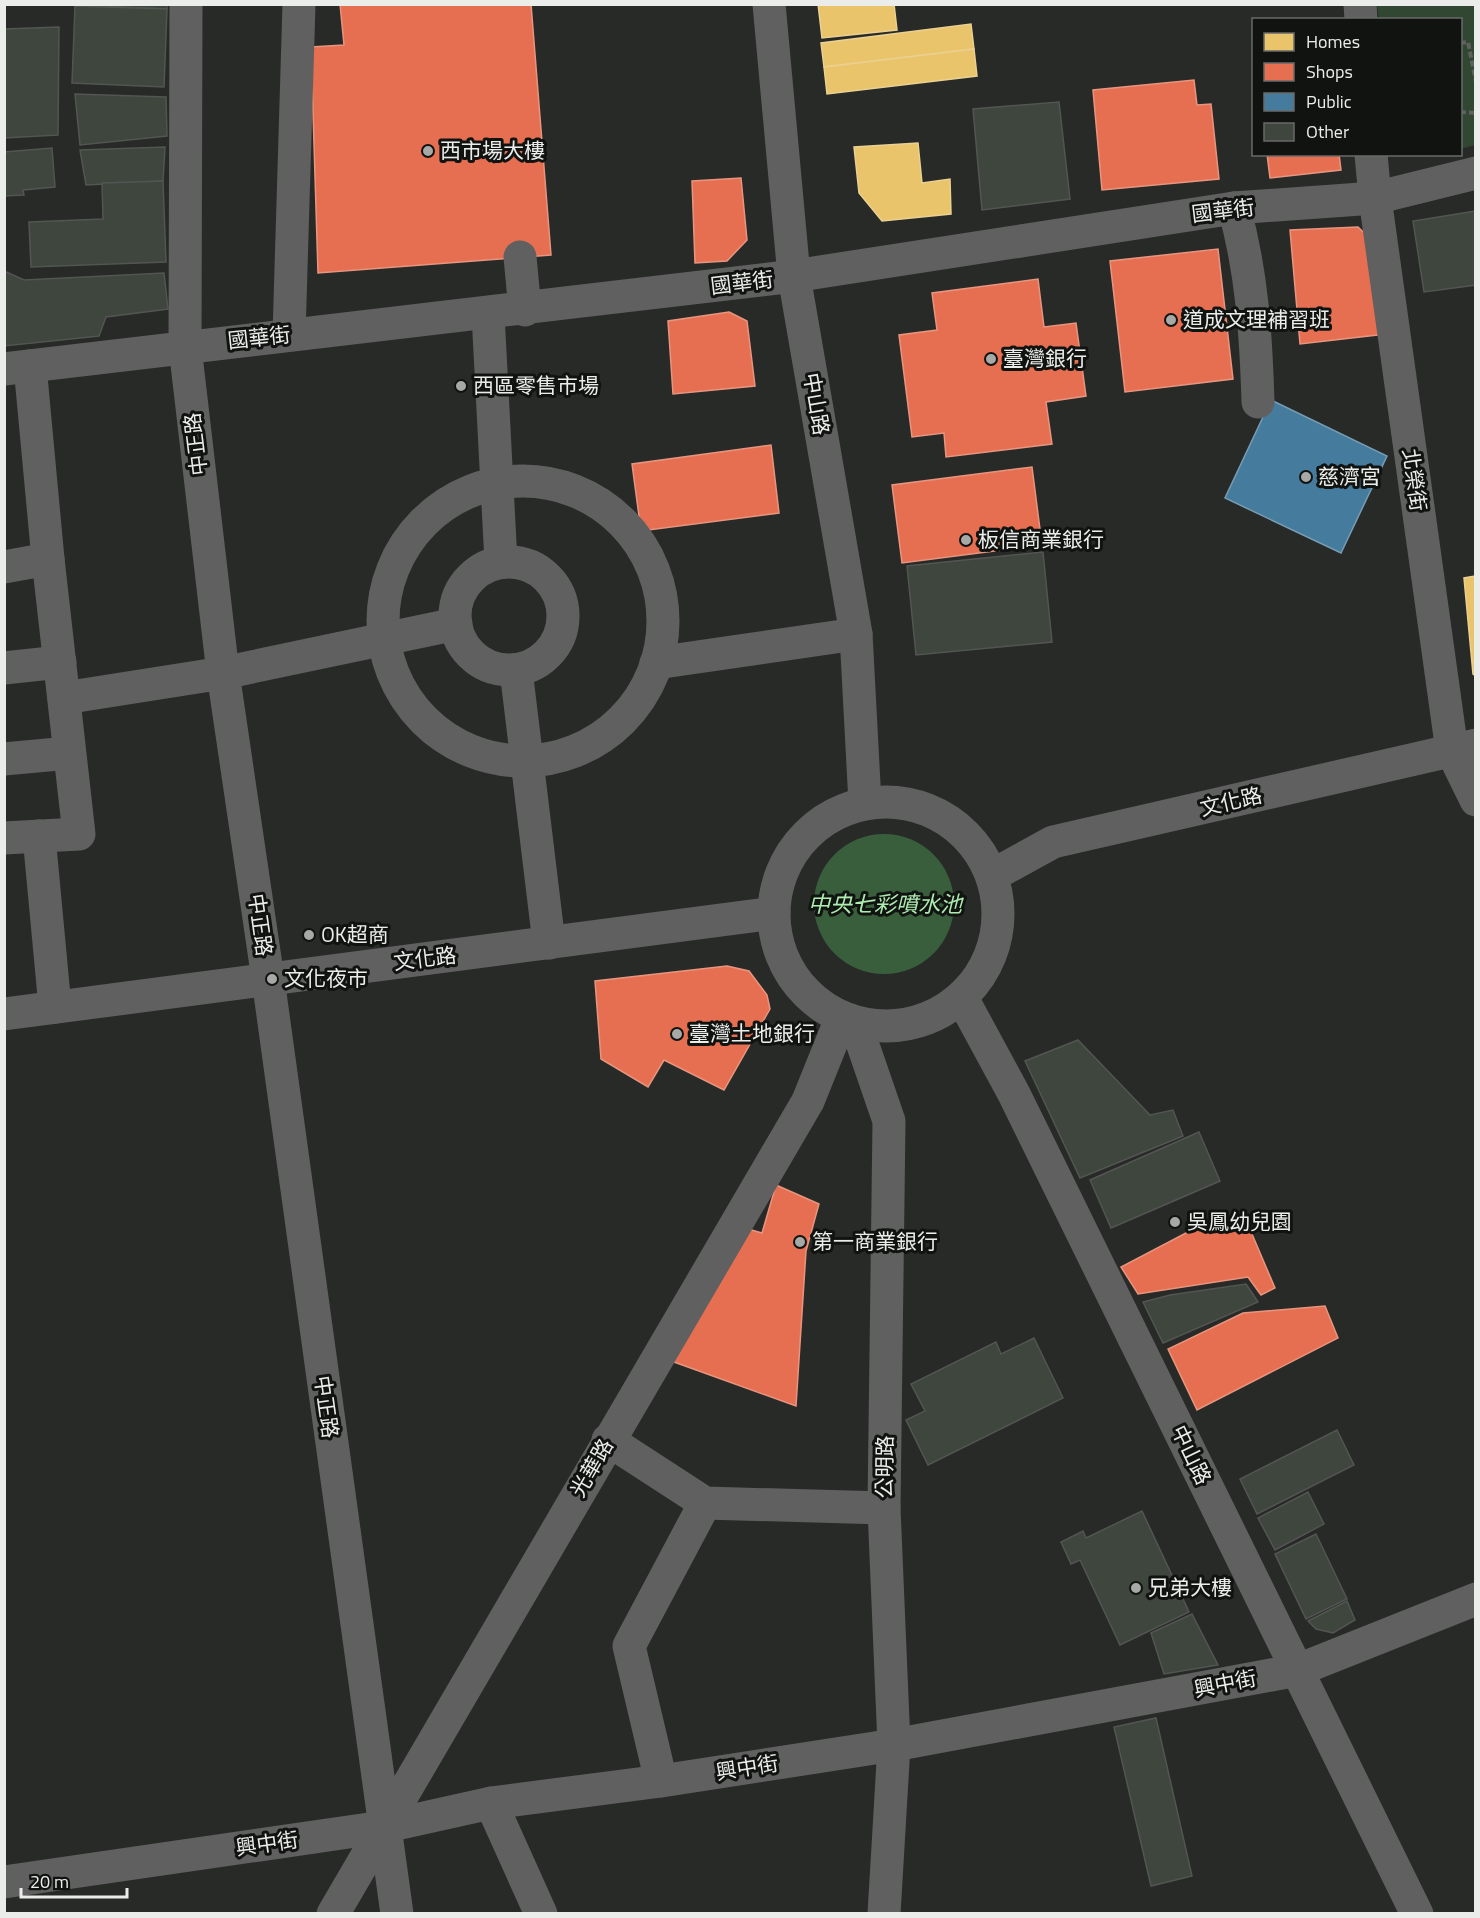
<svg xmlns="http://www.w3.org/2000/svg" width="1480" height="1918" font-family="'Titillium Web','Noto Sans TC',sans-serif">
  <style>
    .green { fill: #314731 }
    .water { fill: #395e3b }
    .homes { fill: #e9c46a; stroke: #ead091; stroke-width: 1.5 }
    .shops { fill: #e76f51; stroke: #e8957f; stroke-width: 1.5 }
    .public { fill: #457b9d; stroke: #779db4; stroke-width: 1.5 }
    .building { fill: #3e463e; stroke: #535553; stroke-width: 1.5 }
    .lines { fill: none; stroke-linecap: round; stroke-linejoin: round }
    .path { stroke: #5f615f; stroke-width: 4; stroke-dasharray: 6 3; stroke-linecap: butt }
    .minor { stroke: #606060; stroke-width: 33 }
    .poi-dot { fill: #a7a9a7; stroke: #111311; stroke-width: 2 }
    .labels { text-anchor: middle; stroke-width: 6; stroke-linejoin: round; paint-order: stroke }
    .poi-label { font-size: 21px; fill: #ebedeb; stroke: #111311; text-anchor: start }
    .street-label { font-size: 21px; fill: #ebedeb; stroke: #111311 }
    .water-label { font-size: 22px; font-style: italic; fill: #adecaf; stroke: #111311 }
  </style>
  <rect width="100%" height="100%" fill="#282a28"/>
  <path class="green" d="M 1377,5 L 1475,5 L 1475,145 L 1461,149 L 1460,20 L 1379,19 Z"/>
  <circle class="water" cx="884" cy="904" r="70"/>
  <g class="homes">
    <path d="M 818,4 L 894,4 L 897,30 L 822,38 Z"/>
    <path d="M 971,24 L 974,49 L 824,67 L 821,43 Z"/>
    <path d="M 974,49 L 977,76 L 827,94 L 824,67 Z"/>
    <path d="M 918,143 L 922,183 L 950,179 L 951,214 L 882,221 L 859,193 L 854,147 Z"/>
    <path d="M 1476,576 L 1476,676 L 1473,674 L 1464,578 Z"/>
  </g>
  <g class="shops">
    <path d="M 340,4 L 531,4 L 551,255 L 318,273 L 311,47 L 344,45 Z"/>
    <path d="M 1194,80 L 1197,105 L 1211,104 L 1219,179 L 1102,190 L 1093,90 Z"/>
    <path d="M 1267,154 L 1339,154 L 1341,170 L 1270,178 Z"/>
    <path d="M 741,178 L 747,240 L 727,261 L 695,263 L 692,181 Z"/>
    <path d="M 1358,227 L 1377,245 L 1386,334 L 1300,344 L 1290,230 Z"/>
    <path d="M 1218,249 L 1233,379 L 1125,392 L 1110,261 Z"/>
    <path d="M 1038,279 L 1044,327 L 1076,323 L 1086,396 L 1046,402 L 1052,444 L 946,457 L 944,433 L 912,437 L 899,335 L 937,330 L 932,293 Z"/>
    <path d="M 729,312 L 747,321 L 755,386 L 673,394 L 668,321 Z"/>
    <path d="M 771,445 L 779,513 L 641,531 L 632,464 Z"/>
    <path d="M 1032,467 L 1042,545 L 902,563 L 892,485 Z"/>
    <path d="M 727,966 L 749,971 L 767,995 L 770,1009 L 724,1090 L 664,1060 L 648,1087 L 601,1059 L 595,981 Z"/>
    <path d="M 776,1185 L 819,1204 L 806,1251 L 796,1406 L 674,1362 L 741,1227 L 762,1233 Z"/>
    <path d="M 1246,1220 L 1275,1288 L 1261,1295 L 1248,1277 L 1138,1294 L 1121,1267 L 1205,1223 Z"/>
    <path d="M 1325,1306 L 1338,1338 L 1197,1410 L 1168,1349 L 1243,1313 Z"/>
  </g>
  <path class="public" d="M 1271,400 L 1387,456 L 1341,553 L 1225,498 Z"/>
  <g class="building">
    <path d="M 60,4 L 167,4 L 167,9 Z"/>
    <path d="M 75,6 L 167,9 L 164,87 L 72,83 Z"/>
    <path d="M 59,27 L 58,135 L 4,138 L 4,29 Z"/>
    <path d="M 75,94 L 166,97 L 167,136 L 80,145 Z"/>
    <path d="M 1059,102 L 1070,199 L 982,210 L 973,109 Z"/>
    <path d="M 165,147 L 163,181 L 86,185 L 80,150 Z"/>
    <path d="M 52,148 L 55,187 L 23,190 L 24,195 L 4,196 L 4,152 Z"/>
    <path d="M 163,181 L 166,262 L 31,267 L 29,222 L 103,219 L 102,183 Z"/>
    <path d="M 1476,211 L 1476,285 L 1424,292 L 1413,221 Z"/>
    <path d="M 4,271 L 24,280 L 164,273 L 168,309 L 106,317 L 99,336 L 4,346 Z"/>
    <path d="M 1043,552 L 1052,642 L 916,655 L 907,566 Z"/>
    <path d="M 1078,1040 L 1150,1115 L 1173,1110 L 1183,1136 L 1080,1178 L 1025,1061 Z"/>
    <path d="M 1199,1132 L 1220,1181 L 1111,1228 L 1090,1180 Z"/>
    <path d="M 1246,1284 L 1258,1302 L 1163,1343 L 1143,1302 L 1170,1295 Z"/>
    <path d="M 1034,1338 L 1063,1398 L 928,1465 L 906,1420 L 925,1411 L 911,1384 L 996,1342 L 1001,1354 Z"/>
    <path d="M 1337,1430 L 1354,1465 L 1257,1514 L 1240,1479 Z"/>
    <path d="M 1308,1492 L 1324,1524 L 1275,1550 L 1258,1518 Z"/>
    <path d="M 1142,1511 L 1189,1612 L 1120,1645 L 1080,1560 L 1071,1564 L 1061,1542 L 1083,1531 L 1086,1538 Z"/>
    <path d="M 1316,1534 L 1347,1599 L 1306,1619 L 1275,1554 Z"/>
    <path d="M 1347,1601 L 1355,1620 L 1333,1633 L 1316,1629 L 1308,1621 Z"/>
    <path d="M 1192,1614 L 1218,1665 L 1164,1674 L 1151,1633 Z"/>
    <path d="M 1156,1718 L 1192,1876 L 1151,1886 L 1114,1727 Z"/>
  </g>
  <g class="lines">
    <g class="path">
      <path d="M 1460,43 L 1468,42 L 1476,82"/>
      <path d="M 1460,112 L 1476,113"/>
    </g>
    <g class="minor">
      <path d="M 186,4 L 185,347 L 223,673 L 268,979 L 397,1914"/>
      <path d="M 769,4 L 794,276 L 856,634 L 865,803"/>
      <path d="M 1360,4 L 1361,20"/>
      <path d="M 1371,154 L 1375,198 L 1452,751 L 1476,800"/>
      <path d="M 1234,208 C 1252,272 1256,336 1258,402"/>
      <path d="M 520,257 L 525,310"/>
      <path d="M 488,314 L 501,562"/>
      <path d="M 289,335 L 299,4"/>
      <path d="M 30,366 L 48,559"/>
      <path d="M 4,369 L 794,276 L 1234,208 L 1375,198 L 1476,173"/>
      <circle cx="523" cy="621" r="140"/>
      <circle cx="509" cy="616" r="54"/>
      <path d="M 4,567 L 48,559 L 79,834 L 4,838"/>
      <path d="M 656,663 L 856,634"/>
      <path d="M 4,668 L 60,662"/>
      <path d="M 516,670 L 549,943"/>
      <path d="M 64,698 L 223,673 L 456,624"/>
      <path d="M 4,759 L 69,753"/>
      <circle cx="886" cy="914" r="112"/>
      <path d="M 39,836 L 55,1007"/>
      <path d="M 993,875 L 1053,842 L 1476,745"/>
      <path d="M 962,998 L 1014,1094 L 1417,1914"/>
      <path d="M 4,1014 L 774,913"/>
      <path d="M 856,1025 L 889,1121 L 884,1508 L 894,1745 L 884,1914"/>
      <path d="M 608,1440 L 705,1503 L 884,1508"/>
      <path d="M 661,1781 L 629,1646 L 705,1503"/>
      <path d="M 491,1803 L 541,1914"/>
      <path d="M 4,1882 L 383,1827 L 491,1803 L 661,1781 L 894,1745 L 1298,1670 L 1476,1599"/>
      <path d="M 333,1914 L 808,1101 L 841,1019"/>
    </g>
  </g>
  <g class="poi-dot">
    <circle cx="428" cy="151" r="6"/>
    <circle cx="1171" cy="320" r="6"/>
    <circle cx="991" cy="359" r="6"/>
    <circle cx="461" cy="386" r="6"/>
    <circle cx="1306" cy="477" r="6"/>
    <circle cx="966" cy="540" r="6"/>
    <circle cx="309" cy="935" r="6"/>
    <circle cx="272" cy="979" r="6"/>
    <circle cx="677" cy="1034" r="6"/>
    <circle cx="1175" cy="1222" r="6"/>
    <circle cx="800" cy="1242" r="6"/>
    <circle cx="1136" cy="1588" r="6"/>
  </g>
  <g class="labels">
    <g class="poi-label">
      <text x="440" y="158">西市場大樓</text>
      <text x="1183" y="327">道成文理補習班</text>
      <text x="1003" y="366">臺灣銀行</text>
      <text x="473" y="393">西區零售市場</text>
      <text x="1318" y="484">慈濟宮</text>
      <text x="978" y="547">板信商業銀行</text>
      <text x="321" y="942">OK超商</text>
      <text x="284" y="986">文化夜市</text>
      <text x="689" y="1041">臺灣土地銀行</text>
      <text x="1187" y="1229">吳鳳幼兒園</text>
      <text x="812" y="1249">第一商業銀行</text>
      <text x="1148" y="1595">兄弟大樓</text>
    </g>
    <g class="street-label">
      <text transform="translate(1223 211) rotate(-7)" y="7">國華街</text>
      <text transform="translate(742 283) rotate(-7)" y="7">國華街</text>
      <text transform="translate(259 338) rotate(-6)" y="7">國華街</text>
      <text transform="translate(816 404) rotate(80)" y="7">中山路</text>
      <text transform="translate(196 444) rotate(-97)" y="7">中正路</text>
      <text transform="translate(1414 480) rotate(82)" y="7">北榮街</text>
      <text transform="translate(1231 802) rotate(-13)" y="7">文化路</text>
      <text transform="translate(260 925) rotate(82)" y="7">中正路</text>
      <text transform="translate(425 959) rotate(-7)" y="7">文化路</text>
      <text transform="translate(326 1407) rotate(82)" y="7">中正路</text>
      <text transform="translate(1191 1455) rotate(64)" y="7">中山路</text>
      <text transform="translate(885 1467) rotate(-89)" y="7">公明路</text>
      <text transform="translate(592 1468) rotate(-60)" y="7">光華路</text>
      <text transform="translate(1225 1684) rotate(-11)" y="7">興中街</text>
      <text transform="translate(747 1768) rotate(-9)" y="7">興中街</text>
      <text transform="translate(267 1844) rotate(-8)" y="7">興中街</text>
    </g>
    <g class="water-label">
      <text x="885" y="912">中央七彩噴水池</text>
    </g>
  </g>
  <rect width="1480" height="1918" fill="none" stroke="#ebedeb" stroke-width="12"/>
  <rect x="1252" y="18" width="210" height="138" fill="#111311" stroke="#686a68" stroke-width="1.5"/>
  <rect x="1264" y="33" width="30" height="18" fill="#e9c46a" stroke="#686a68" stroke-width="1.5"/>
  <text x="1306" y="48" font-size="18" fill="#ebedeb">Homes</text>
  <rect x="1264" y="63" width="30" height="18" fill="#e76f51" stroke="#686a68" stroke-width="1.5"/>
  <text x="1306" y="78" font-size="18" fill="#ebedeb">Shops</text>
  <rect x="1264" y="93" width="30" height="18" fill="#457b9d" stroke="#686a68" stroke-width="1.5"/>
  <text x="1306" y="108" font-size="18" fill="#ebedeb">Public</text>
  <rect x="1264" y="123" width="30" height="18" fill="#3e463e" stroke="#686a68" stroke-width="1.5"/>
  <text x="1306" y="138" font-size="18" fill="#ebedeb">Other</text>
  <path d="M21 1888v9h106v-9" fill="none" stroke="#ebedeb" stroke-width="3"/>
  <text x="30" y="1888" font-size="18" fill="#ebedeb" stroke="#111311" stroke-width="4.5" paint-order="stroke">20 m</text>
</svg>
